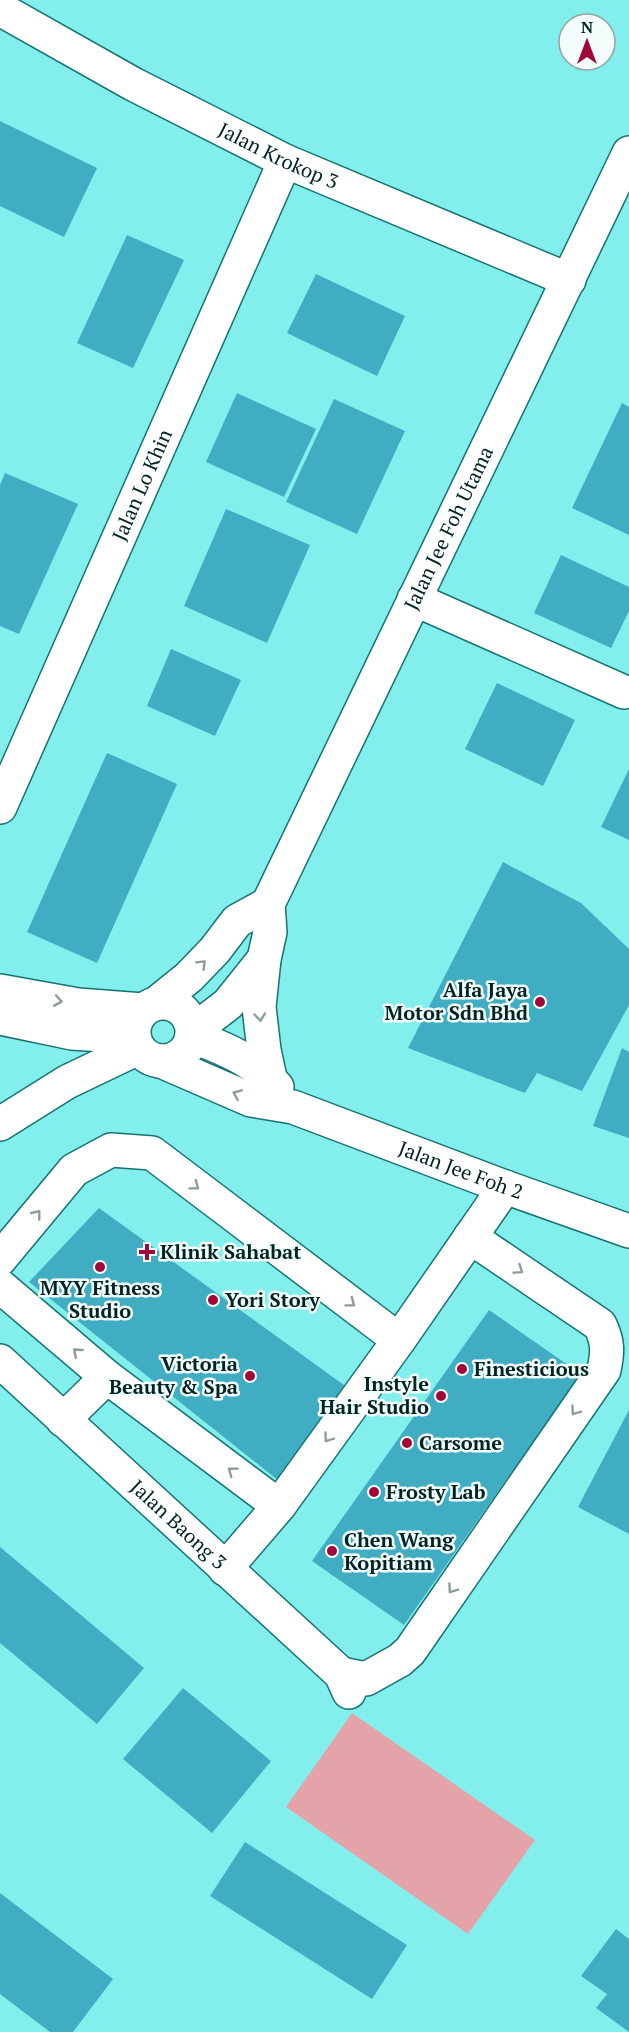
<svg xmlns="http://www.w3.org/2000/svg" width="629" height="2032" font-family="'PT Serif',serif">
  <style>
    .green { fill: #e3a3a9 }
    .building { fill: #41adc3 }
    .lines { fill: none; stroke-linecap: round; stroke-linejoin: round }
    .minor-casing { stroke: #167372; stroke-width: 36 }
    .minor { stroke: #fff; stroke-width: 33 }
    .oneway { stroke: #8c9c9c }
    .poi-dot { fill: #a30538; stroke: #f3fdfc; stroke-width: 2 }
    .labels { text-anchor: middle; stroke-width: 5; stroke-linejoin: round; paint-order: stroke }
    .street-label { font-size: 20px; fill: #002323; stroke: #f3fdfc }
    .poi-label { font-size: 20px; font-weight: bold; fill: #002323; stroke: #f3fdfc; text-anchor: start }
  </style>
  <rect width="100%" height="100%" fill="#82efed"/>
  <path class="green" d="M 352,1713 L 535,1840 L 468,1934 L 286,1807 Z"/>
  <g class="building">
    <path d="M 0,121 L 97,168 L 64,237 L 0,206 Z"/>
    <path d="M 127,235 L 184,260 L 133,368 L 77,343 Z"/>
    <path d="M 316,274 L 405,316 L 377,376 L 287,333 Z"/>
    <path d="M 237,393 L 316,429 L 284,497 L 206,462 Z"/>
    <path d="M 334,399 L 405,431 L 357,534 L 286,502 Z"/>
    <path d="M 622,403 L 629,407 L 629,535 L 572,508 Z"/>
    <path d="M 5,473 L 78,504 L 19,634 L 0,626 L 0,485 Z"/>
    <path d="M 226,509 L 310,545 L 267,643 L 184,606 Z"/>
    <path d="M 561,555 L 629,587 L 629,611 L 611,648 L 534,613 Z"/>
    <path d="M 171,649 L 241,680 L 215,736 L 147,706 Z"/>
    <path d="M 497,683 L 575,720 L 543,786 L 465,749 Z"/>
    <path d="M 107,753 L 177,784 L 97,963 L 27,932 Z"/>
    <path d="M 629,769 L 629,840 L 601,827 Z"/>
    <path d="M 503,862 L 581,903 L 629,949 L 629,1005 L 582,1091 L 537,1073 L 525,1093 L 408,1048 Z"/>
    <path d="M 622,1048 L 629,1052 L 629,1138 L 593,1126 Z"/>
    <path d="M 99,1208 L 348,1388 L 279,1481 L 29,1282 Z"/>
    <path d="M 489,1310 L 581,1374 L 404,1625 L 312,1561 Z"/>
    <path d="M 629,1410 L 629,1534 L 578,1507 Z"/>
    <path d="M 0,1547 L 144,1668 L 97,1724 L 0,1643 Z"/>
    <path d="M 183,1688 L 271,1761 L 212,1833 L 123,1759 Z"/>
    <path d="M 245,1842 L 407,1945 L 372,1999 L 210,1896 Z"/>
    <path d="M 0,1893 L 113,1979 L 73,2032 L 50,2032 L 0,1994 Z"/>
    <path d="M 616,1929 L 629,1939 L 629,2032 L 596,2008 L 607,1994 L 581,1976 Z"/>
  </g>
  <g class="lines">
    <defs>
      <g id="minor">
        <path id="s1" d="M 0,9 L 133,84 L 285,161 L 569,280"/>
        <path d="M 414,599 L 624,692"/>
        <path id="s2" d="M 0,807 L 285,161"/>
        <path id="s3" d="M 268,904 L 629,153"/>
        <path d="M 268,904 L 270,932 L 264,959 L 259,1007 L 264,1050 L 270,1078"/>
        <path d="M 0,991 L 78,1005 L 143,1010"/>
        <path d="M 158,1002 L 189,977 L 215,950 L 237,921 L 268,904"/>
        <circle cx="163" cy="1032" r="29"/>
        <path d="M 0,1018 L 72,1033 L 134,1037"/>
        <path d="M 193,1031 L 228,1004 L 264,959"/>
        <path d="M 192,1036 C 223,1048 256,1061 277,1087"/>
        <path id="s4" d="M 161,1061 L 251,1100 L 293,1107 L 505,1187 L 629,1231"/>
        <path d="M 0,1124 L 67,1082 L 138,1048"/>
        <path d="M 0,1259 L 74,1170 L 111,1150 L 152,1153 L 399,1340"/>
        <path d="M 0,1286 L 107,1377 L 279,1506"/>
        <path id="s5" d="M 0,1361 L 341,1674 L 349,1692"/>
        <path d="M 63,1420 L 107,1377"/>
        <path d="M 225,1569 L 279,1506 L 399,1340 L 505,1187"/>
        <path d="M 341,1674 L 366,1679 L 400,1660 L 410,1651 L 604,1370 C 608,1351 608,1342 600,1325 L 470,1237"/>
      </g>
    </defs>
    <use href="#minor" class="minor-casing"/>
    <use href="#minor" class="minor"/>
  </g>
  <defs><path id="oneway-chevron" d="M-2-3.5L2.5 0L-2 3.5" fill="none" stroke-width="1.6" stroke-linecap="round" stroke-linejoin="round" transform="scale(1.5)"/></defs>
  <g class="oneway">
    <use href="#oneway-chevron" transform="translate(202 964) rotate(-45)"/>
    <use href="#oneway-chevron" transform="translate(58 1001) rotate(10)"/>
    <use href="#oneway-chevron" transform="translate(260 1017) rotate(85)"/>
    <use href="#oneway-chevron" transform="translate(237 1094) rotate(-157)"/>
    <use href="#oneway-chevron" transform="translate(195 1186) rotate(37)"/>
    <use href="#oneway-chevron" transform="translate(37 1214) rotate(-51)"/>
    <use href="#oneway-chevron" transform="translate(519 1270) rotate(34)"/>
    <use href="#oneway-chevron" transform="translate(351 1303) rotate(37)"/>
    <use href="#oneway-chevron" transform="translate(77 1352) rotate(-139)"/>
    <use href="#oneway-chevron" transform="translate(575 1411) rotate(125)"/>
    <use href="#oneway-chevron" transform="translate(328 1438) rotate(126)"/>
    <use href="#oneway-chevron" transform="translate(232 1471) rotate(-143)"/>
    <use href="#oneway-chevron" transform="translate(452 1589) rotate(125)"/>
  </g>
  <g class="poi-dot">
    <circle cx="540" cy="1002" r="6"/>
    <path d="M144 1243h6v6h6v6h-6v6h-6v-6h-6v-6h6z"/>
    <circle cx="100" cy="1267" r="6"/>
    <circle cx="213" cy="1300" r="6"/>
    <circle cx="462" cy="1369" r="6"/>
    <circle cx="250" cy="1376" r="6"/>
    <circle cx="441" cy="1396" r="6"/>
    <circle cx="407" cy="1443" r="6"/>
    <circle cx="374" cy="1492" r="6"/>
    <circle cx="332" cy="1551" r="6"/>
  </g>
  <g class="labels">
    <g class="street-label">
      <text dy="7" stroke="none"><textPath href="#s1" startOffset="315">Jalan Krokop 3</textPath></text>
      <text dy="7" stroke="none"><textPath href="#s2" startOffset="352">Jalan Lo Khin</textPath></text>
      <text dy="7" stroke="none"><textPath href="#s3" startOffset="417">Jalan Jee Foh Utama</textPath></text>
      <text dy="7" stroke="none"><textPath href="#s4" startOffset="320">Jalan Jee Foh 2</textPath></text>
      <text dy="7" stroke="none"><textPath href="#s5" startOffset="242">Jalan Baong 3</textPath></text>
    </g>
    <g class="poi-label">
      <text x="528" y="997" text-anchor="end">Alfa Jaya<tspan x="528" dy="23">Motor Sdn Bhd</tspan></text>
      <text x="160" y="1259">Klinik Sahabat</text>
      <text x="100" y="1295" text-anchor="middle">MYY Fitness<tspan x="100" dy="23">Studio</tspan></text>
      <text x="225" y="1307">Yori Story</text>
      <text x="238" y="1371" text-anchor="end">Victoria<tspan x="238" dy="23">Beauty &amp; Spa</tspan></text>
      <text x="474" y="1376">Finesticious</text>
      <text x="429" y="1391" text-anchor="end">Instyle<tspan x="429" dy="23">Hair Studio</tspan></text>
      <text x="419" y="1450">Carsome</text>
      <text x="386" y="1499">Frosty Lab</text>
      <text x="344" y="1547">Chen Wang<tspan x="344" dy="23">Kopitiam</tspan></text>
    </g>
  </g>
  <g transform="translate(587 42)"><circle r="28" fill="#f3fdfc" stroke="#92a6a5" stroke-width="1.5"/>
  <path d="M0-4.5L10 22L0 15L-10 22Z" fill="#a30538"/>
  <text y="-9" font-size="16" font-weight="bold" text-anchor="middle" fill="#002323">N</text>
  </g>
</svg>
